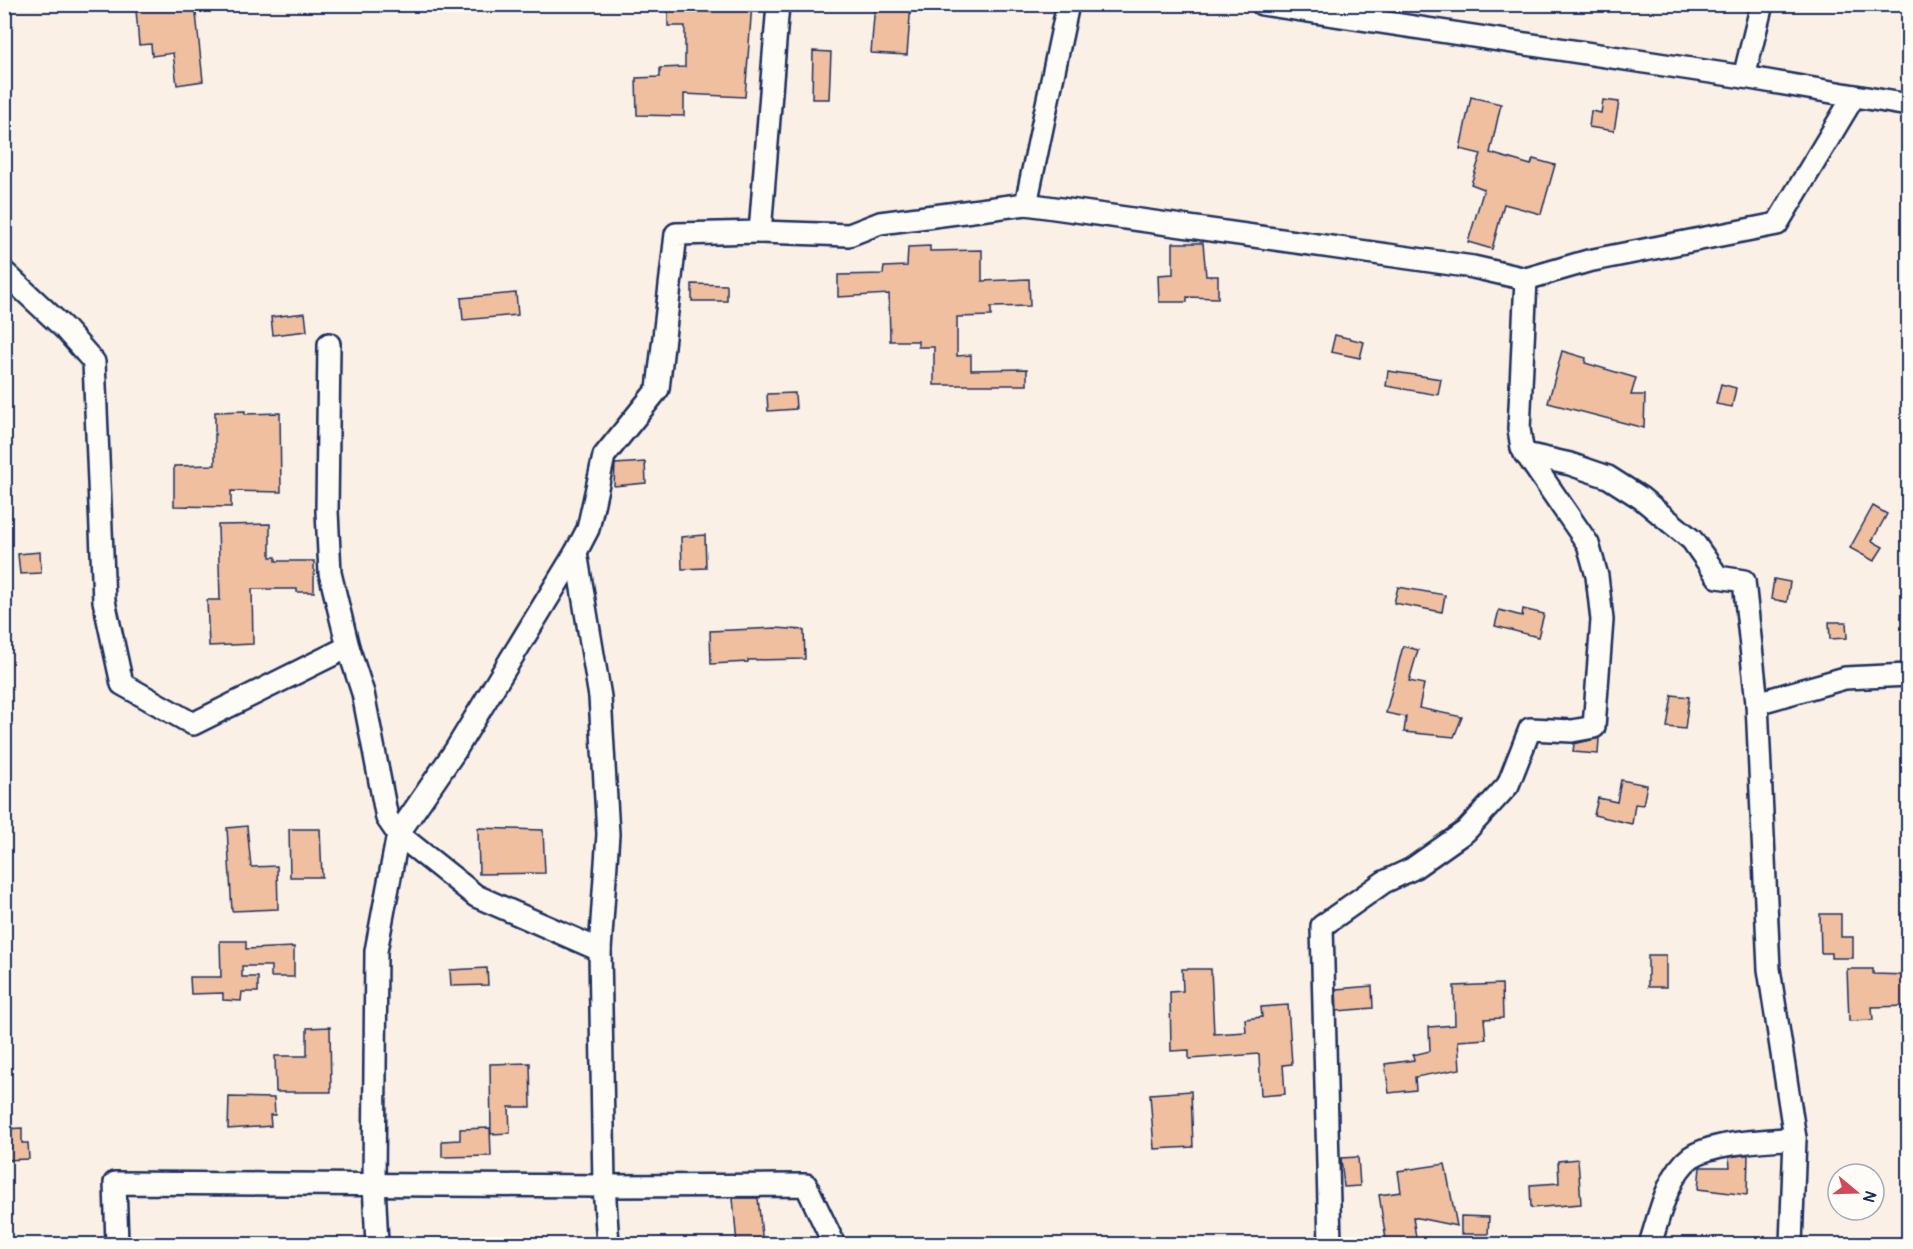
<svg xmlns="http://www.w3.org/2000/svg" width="1913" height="1249" font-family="Pangolin,sans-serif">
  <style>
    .building { fill: #efbf9f; stroke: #1b2f5e; stroke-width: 1.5 }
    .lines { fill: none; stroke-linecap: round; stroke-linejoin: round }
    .street-casing { stroke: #1b2f5e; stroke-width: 26 }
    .street { stroke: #fdfcf7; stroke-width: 21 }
  </style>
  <rect width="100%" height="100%" fill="#faf0e5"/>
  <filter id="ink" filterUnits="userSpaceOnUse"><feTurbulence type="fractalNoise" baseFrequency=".0167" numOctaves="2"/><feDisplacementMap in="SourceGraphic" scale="12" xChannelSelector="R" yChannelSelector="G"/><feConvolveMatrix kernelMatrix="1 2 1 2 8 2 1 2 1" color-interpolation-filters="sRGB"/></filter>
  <g filter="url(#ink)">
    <g class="building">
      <path d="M 175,4 L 195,4 L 203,81 L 177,85 L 173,53 L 152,56 L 151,44 L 139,45 L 136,10 Z"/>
      <path d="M 668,4 L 752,4 L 745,97 L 684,94 L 684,116 L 637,115 L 636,78 L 660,77 L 660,68 L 685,67 L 685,26 L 668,26 Z"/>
      <path d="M 875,4 L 911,4 L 907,55 L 871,53 Z"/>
      <path d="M 813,51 L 831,52 L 829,99 L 812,99 Z"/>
      <path d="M 1471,97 L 1501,104 L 1490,153 L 1531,165 L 1533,159 L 1555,165 L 1541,214 L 1504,204 L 1492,249 L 1468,242 L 1484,189 L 1471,184 L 1481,154 L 1460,149 Z"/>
      <path d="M 1603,100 L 1619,102 L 1614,131 L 1589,127 L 1591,111 L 1601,113 Z"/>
      <path d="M 1173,243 L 1203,243 L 1206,276 L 1218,276 L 1218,298 L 1187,297 L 1187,302 L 1159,302 L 1158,275 L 1173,274 Z"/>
      <path d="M 930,246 L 930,251 L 982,250 L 982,281 L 1029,279 L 1030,306 L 991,307 L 991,316 L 957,317 L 957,356 L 971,355 L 971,370 L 1027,369 L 1027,385 L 934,385 L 934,347 L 918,347 L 918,341 L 890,341 L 889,294 L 838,297 L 838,275 L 883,274 L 884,267 L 907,266 L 908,247 Z"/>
      <path d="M 692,284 L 727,285 L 727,301 L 692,301 Z"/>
      <path d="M 516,293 L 518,315 L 463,320 L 461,298 Z"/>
      <path d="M 305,313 L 307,331 L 273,335 L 271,317 Z"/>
      <path d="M 1335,335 L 1364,342 L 1360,358 L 1331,352 Z"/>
      <path d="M 1562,351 L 1586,358 L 1585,363 L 1636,378 L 1631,395 L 1645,395 L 1644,428 L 1548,403 Z"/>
      <path d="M 1388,371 L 1441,379 L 1438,395 L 1386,386 Z"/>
      <path d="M 1721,384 L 1736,388 L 1732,407 L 1716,404 Z"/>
      <path d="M 795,393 L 796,409 L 768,411 L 767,394 Z"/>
      <path d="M 245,411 L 245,414 L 280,413 L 281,492 L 231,491 L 231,507 L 174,506 L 174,466 L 215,465 L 215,412 Z"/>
      <path d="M 645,462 L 646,483 L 614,486 L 615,464 Z"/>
      <path d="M 1873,506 L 1887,514 L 1872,541 L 1883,547 L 1874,561 L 1850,548 Z"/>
      <path d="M 270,524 L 270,557 L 276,557 L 276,561 L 314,561 L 314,592 L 297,592 L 297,589 L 252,589 L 253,644 L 209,646 L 207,600 L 220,600 L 218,525 Z"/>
      <path d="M 705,535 L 706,568 L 682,569 L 681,537 Z"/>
      <path d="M 40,552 L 41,573 L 20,574 L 18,554 Z"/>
      <path d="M 1774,579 L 1790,582 L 1787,602 L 1771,599 Z"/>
      <path d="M 1398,587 L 1445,595 L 1442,612 L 1394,603 Z"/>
      <path d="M 1523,609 L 1544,614 L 1538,637 L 1495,626 L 1499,610 L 1522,616 Z"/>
      <path d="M 1829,622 L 1846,622 L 1847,638 L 1830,639 Z"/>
      <path d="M 776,628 L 804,630 L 805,659 L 748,660 L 748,662 L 711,664 L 710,631 Z"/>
      <path d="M 1403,646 L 1418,650 L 1409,681 L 1424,684 L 1419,708 L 1462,717 L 1454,737 L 1404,732 L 1406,717 L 1386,713 Z"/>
      <path d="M 1672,695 L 1689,697 L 1685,729 L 1667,727 Z"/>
      <path d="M 1599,738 L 1598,754 L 1573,752 L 1574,744 Z"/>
      <path d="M 1621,780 L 1647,785 L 1643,805 L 1635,804 L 1632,824 L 1594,815 L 1598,798 L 1617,802 Z"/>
      <path d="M 247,826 L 251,867 L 277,866 L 278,909 L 232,911 L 227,828 Z"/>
      <path d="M 478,828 L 543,830 L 545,873 L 479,874 Z"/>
      <path d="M 289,829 L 320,829 L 322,877 L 290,877 Z"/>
      <path d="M 1820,914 L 1841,914 L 1841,937 L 1853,937 L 1853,958 L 1831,958 L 1831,953 L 1821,953 Z"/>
      <path d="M 220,941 L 246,941 L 246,949 L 294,947 L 294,977 L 271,977 L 271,966 L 242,966 L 242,977 L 258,977 L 258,992 L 242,992 L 241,1001 L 223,1000 L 223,993 L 191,994 L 190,977 L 221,977 Z"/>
      <rect x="1648" y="955" width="18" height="32"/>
      <path d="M 487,968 L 488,985 L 451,986 L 450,970 Z"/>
      <path d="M 1182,969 L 1211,969 L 1214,1034 L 1246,1032 L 1245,1019 L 1262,1017 L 1261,1007 L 1288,1005 L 1292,1064 L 1283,1065 L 1285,1094 L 1261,1096 L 1259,1054 L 1189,1059 L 1189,1050 L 1171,1051 L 1170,992 L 1183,991 Z"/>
      <path d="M 1847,969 L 1873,969 L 1873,974 L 1908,975 L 1908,1006 L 1872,1007 L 1873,1020 L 1849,1021 Z"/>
      <path d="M 1502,984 L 1503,1018 L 1484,1019 L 1486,1039 L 1458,1041 L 1460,1069 L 1415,1077 L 1416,1090 L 1389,1093 L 1385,1064 L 1414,1060 L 1413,1055 L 1430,1051 L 1429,1027 L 1455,1025 L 1454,986 Z"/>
      <path d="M 1372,986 L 1373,1008 L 1337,1011 L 1336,989 Z"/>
      <path d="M 330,1027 L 331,1092 L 276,1092 L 275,1056 L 307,1056 L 307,1028 Z"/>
      <path d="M 530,1063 L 531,1107 L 509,1107 L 510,1133 L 491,1134 L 490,1064 Z"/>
      <path d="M 1191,1091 L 1193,1147 L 1154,1149 L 1150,1094 Z"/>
      <path d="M 229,1097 L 274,1098 L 275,1115 L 270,1115 L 271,1126 L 228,1129 Z"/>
      <path d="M 22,1128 L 22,1143 L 28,1143 L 29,1159 L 4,1160 L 4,1129 Z"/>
      <path d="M 490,1128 L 491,1156 L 442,1157 L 442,1141 L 460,1140 L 460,1129 Z"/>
      <path d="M 1744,1155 L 1748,1155 L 1747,1195 L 1698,1189 L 1700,1167 L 1730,1167 L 1729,1157 Z"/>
      <path d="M 1358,1157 L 1360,1186 L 1344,1187 L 1341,1158 Z"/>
      <path d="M 1578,1159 L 1581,1204 L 1531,1208 L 1530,1185 L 1559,1183 L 1558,1161 Z"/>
      <path d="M 1445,1164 L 1457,1226 L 1413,1217 L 1417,1245 L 1387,1245 L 1379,1195 L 1401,1192 L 1398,1171 Z"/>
      <path d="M 733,1198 L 758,1198 L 763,1245 L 737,1245 Z"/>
      <path d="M 1461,1216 L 1489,1217 L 1488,1234 L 1461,1234 Z"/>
    </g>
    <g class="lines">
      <defs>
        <g id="street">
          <path d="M 1262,4 L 1744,77 L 1908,105"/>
          <path d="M 1744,77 L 1762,4"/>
          <path d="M 1026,204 L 1473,267 L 1526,279 L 1519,429 L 1522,448 L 1588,544 L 1597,576 L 1602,620 L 1594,727 L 1572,731 L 1530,729 L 1508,785 L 1466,831 L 1412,869 L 1384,882 L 1322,926 L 1330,1244"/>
          <path d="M 760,232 L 849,235 L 880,223 L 1026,204 L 1068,4"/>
          <path d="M 4,272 L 64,328 L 94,362 L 104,601 L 122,684 L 193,724 L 348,647"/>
          <path d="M 1526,279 L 1588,261 L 1777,224 L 1854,96"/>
          <path d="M 329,344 L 327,511 L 330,573 L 348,647 L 363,693 L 387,818 L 398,834 L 476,896 L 600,950"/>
          <path d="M 1525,454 L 1570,464 L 1608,477 L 1641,498 L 1692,540 L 1718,577 L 1744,581 L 1757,703 L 1769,969 L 1795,1138 L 1791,1244"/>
          <path d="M 576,552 L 600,697 L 608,834 L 600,950 L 604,1186 L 806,1185 L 834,1244"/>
          <path d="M 1757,703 L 1845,678 L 1908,675"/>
          <path d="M 117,1244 L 115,1183 L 604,1186 L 608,1244"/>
          <path d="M 377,1244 L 374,1184 L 376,951 L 398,834 L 455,751 L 576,552 L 588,529 L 604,456 L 658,389 L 676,234 L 760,232 L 778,4"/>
          <path d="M 1650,1244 C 1659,1218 1667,1175 1691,1157 C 1715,1141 1767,1141 1795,1138"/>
        </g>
      </defs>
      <use href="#street" class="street-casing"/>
      <use href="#street" class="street"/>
    </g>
  </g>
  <rect width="1913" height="1249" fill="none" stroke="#fdfcf7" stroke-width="24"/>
  <rect x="12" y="12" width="1889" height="1225" fill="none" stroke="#1b2f5e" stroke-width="2" filter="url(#ink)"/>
  <g transform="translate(1856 1192) rotate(109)"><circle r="28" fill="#fdfcf7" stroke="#a3aaba" stroke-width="1.5"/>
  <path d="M0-4.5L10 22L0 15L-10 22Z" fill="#d1495b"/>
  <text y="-9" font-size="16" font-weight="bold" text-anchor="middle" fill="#1b2f5e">N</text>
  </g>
</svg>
